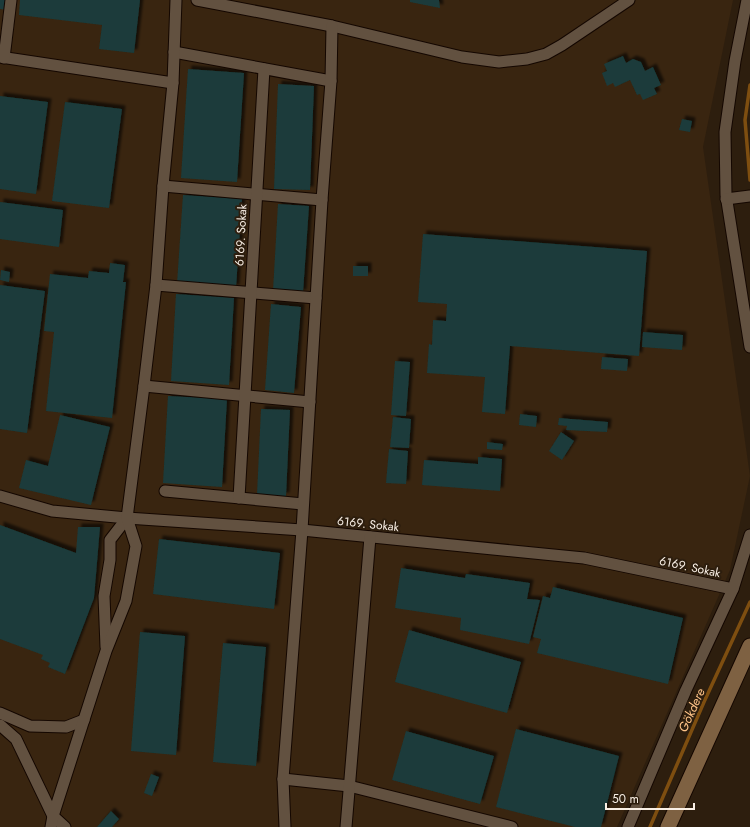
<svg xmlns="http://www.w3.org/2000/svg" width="750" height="827" font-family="Jost,sans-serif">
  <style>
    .built { fill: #392510 }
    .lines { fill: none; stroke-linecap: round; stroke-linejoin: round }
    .stream { stroke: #7e4e10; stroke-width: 3.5 }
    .building { fill: #1a3b3b; filter: url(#shadow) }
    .minor-casing { stroke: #140700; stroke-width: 13 }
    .secondary-casing { stroke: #140700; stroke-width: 17 }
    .minor { stroke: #625140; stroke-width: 11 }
    .secondary { stroke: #7e6142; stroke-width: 15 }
    .labels { text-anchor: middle; stroke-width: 4; stroke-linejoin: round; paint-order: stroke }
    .street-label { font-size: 12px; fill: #f9efe5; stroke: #2d1e0e }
    .water-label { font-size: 13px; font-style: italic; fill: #ffc489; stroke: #2d1e0e }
  </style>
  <defs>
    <filter id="shadow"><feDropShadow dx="3.5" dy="-3.5" stdDeviation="1" flood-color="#0009"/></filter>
  </defs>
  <rect width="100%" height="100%" fill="#2d1e0e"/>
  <path class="built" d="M 0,0 L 733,0 L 703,147 L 750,476 L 730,570 L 617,827 L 0,827 Z"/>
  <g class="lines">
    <g class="stream">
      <path d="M 750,85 L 745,120 L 750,180"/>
      <path d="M 650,827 L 704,702 L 750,602"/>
    </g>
  </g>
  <g class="building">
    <path d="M 0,0 L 8,0 L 7,10 L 0,9 Z"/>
    <path d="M 20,0 L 140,0 L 134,53 L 99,49 L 102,25 L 19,15 Z"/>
    <path d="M 410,0 L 439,0 L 440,8 L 410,2 Z"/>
    <path d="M 623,56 L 626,63 L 633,59 L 641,62 L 645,71 L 653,67 L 661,85 L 654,88 L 657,94 L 643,100 L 640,94 L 637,95 L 630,80 L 615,87 L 613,83 L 607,86 L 602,73 L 607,71 L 604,64 Z"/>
    <path d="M 188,69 L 244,73 L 237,182 L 181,178 Z"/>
    <path d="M 278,84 L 314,86 L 310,190 L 274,189 Z"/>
    <path d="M 0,96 L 48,102 L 36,194 L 0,189 Z"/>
    <path d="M 65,102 L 122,109 L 109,208 L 52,201 Z"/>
    <path d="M 682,119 L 692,121 L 690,132 L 679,130 Z"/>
    <path d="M 183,195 L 242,199 L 236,288 L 177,284 Z"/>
    <path d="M 0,202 L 63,210 L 59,247 L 0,239 Z"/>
    <path d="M 278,204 L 309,206 L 303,293 L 273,291 Z"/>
    <path d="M 423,234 L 647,251 L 639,356 L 510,346 L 505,414 L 482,412 L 485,377 L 427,373 L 429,344 L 432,345 L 433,320 L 446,321 L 447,304 L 418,302 Z"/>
    <path d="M 110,263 L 125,265 L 123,282 L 126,282 L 112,418 L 46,411 L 54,332 L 44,331 L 50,274 L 88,278 L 89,271 L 109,273 Z"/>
    <rect x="353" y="266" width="15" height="10"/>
    <path d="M 1,270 L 10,272 L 9,282 L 0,280 Z"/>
    <path d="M 0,285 L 45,291 L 27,433 L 0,429 Z"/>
    <path d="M 176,294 L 234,298 L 229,385 L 171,381 Z"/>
    <path d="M 271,304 L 301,307 L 294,393 L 265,390 Z"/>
    <path d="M 643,332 L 683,335 L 682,350 L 642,347 Z"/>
    <path d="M 602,357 L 628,359 L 627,371 L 601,369 Z"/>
    <path d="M 395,361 L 410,362 L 406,416 L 391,415 Z"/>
    <path d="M 168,396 L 227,399 L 222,487 L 163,483 Z"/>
    <path d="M 261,409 L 290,410 L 286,496 L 257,495 Z"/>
    <path d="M 520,414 L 537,416 L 536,427 L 519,425 Z"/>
    <path d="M 60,415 L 110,427 L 91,505 L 19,488 L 26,460 L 48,466 Z"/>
    <path d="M 393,417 L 411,419 L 409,448 L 390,447 Z"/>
    <path d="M 559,418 L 608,422 L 607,432 L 566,430 L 567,426 L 558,425 Z"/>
    <path d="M 561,432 L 574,441 L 562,460 L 549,451 Z"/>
    <path d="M 487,442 L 503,444 L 502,450 L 487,449 Z"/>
    <path d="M 389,449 L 408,451 L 406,484 L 386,483 Z"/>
    <path d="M 478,457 L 502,459 L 500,491 L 422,485 L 424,460 L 478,464 Z"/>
    <path d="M 0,525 L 76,553 L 78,527 L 100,527 L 94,598 L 65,674 L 48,667 L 50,663 L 41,659 L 43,655 L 0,639 Z"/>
    <path d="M 159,539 L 280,553 L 274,609 L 153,594 Z"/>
    <path d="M 401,568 L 465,578 L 466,574 L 530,583 L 527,599 L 540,600 L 529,644 L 460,630 L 461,618 L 395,608 Z"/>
    <path d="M 553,587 L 683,618 L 668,684 L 537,653 L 541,639 L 533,637 L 543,596 L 550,598 Z"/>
    <path d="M 409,630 L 521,662 L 507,713 L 395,682 Z"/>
    <path d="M 140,632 L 185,636 L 176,755 L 131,751 Z"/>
    <path d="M 223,643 L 266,647 L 256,766 L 213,762 Z"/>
    <path d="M 516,729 L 619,756 L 601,827 L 575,827 L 496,807 Z"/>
    <path d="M 406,731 L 494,756 L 480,804 L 392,780 Z"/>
    <path d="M 151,774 L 159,777 L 152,796 L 144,793 Z"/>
    <path d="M 111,811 L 119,819 L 112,827 L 97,827 Z"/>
  </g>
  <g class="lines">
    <defs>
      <g id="minor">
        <path d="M 197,0 L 332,26 L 462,57 L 499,62 L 527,59 L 546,54 L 562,45 L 629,0"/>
        <path d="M 747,0 L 735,61 L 725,132 L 726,195 L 750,347"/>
        <path d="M 174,52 L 331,81"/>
        <path d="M 0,57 L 173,83"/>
        <path d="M 4,58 L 11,0"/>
        <path d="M 163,186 L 322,200"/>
        <path d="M 726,199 L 750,196"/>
        <path d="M 156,285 L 316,298"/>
        <path d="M 144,386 L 310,402"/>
        <path d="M 165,491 L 303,504"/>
        <path d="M 0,496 L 52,511 L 127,518 L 302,530 L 584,558 L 733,589"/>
        <path d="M 239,498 L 264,69"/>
        <path d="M 106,647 L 104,596 L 110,560 L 110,540 L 127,518"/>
        <path d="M 0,713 L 30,726 L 66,727 L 84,720"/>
        <path d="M 0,725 L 16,739 L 53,816 L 65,827"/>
        <path d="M 283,779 L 349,786 L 512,827"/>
        <path d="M 51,827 L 53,816 L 106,651 L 126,601 L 136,546 L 127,518 L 144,386 L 156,285 L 163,186 L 173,83 L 176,0"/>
        <path d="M 285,827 L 283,779 L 302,530 L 322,200 L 331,81 L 332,26"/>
        <path d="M 346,827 L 370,537"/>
        <path d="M 628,827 L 686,690 L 733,589 L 750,535"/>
      </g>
      <path id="secondary" d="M 668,827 L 750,646"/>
    </defs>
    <use href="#minor" class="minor-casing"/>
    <use href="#secondary" class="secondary-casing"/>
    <use href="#minor" class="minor"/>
    <use href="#secondary" class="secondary"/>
  </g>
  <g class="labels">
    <g class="street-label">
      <text transform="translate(241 235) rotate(-87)" y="4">6169. Sokak</text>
      <text transform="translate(368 524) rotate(6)" y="4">6169. Sokak</text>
      <text transform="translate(690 567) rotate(12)" y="4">6169. Sokak</text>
    </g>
    <g class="water-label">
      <text transform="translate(691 710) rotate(-66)" y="5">Gökdere</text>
    </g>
  </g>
  <path d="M606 803v6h88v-6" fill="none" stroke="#f9efe5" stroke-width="2"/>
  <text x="612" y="803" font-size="12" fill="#f9efe5" stroke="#2d1e0e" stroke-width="3" paint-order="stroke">50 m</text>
</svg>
